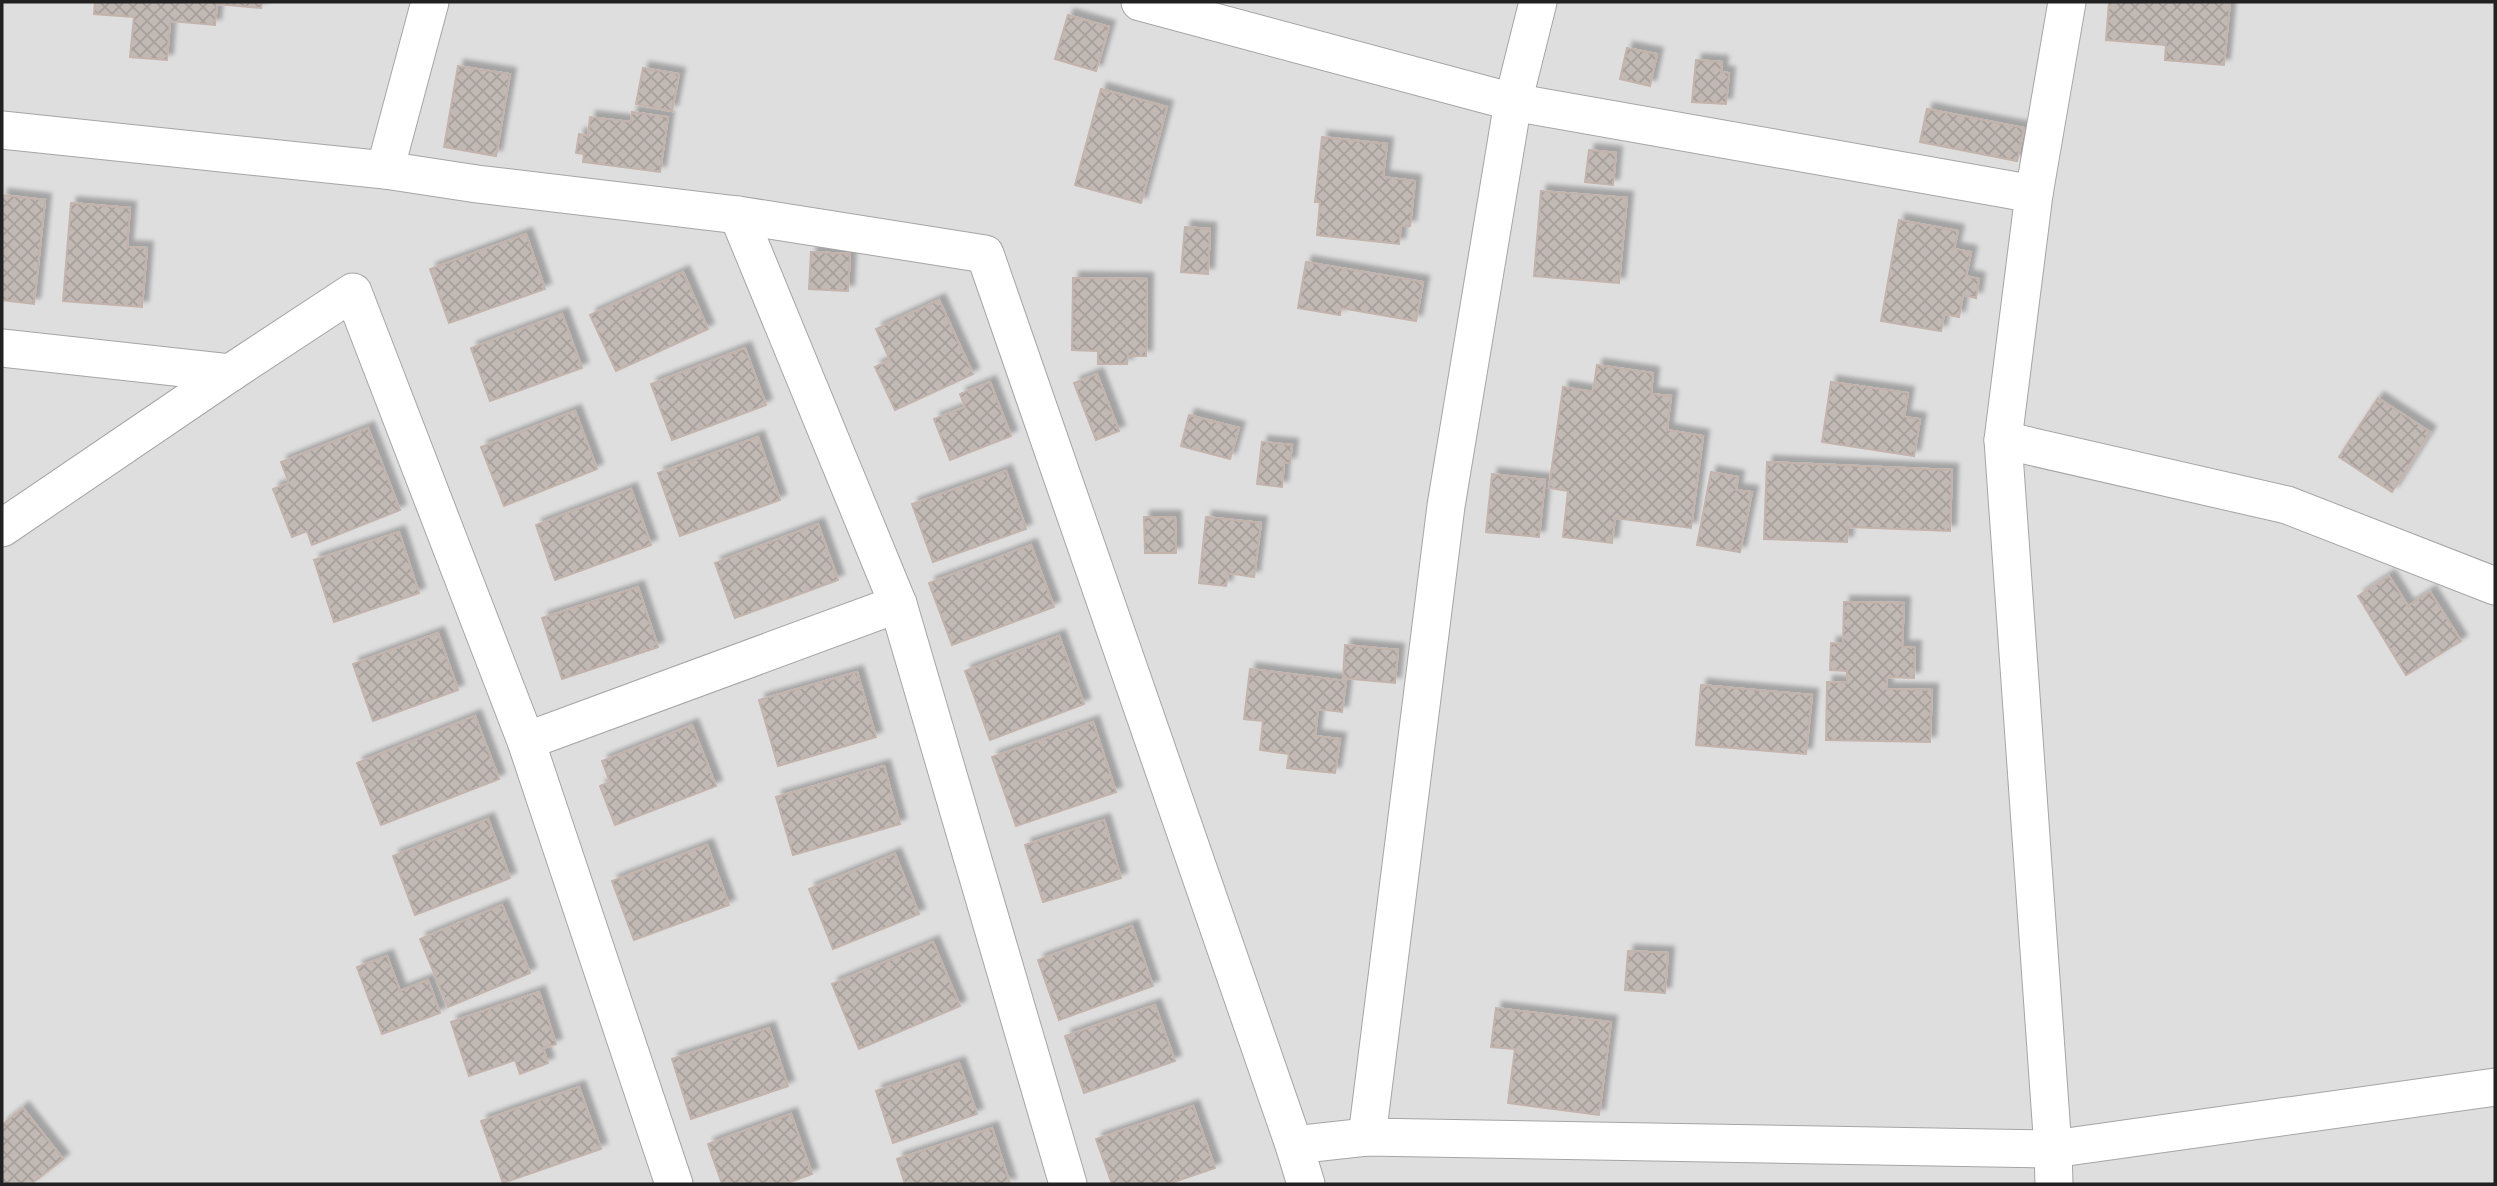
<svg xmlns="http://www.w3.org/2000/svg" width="2497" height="1186" font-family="'Space Grotesk',sans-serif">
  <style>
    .residential { fill: #dfdedf }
    .building { fill: url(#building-cross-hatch); stroke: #c3b3ab; stroke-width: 2; filter: url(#shadow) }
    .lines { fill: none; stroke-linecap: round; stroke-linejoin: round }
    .minor-casing { stroke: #a5a5a5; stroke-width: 39 }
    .minor { stroke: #fff; stroke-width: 37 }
  </style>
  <defs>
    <pattern id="building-cross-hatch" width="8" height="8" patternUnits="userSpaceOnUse" patternTransform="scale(1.75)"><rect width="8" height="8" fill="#c2b9b5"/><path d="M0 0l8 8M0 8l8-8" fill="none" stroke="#a69f9b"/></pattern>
    <filter id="shadow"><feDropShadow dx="6" dy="-6" stdDeviation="2" flood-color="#0004"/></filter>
  </defs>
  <rect width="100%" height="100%" fill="#f1eee9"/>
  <rect class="residential" x="2" y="2" width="2493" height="1182"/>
  <g class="building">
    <path d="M 95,2 L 262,2 L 261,8 L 217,4 L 215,25 L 170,21 L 167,60 L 130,57 L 134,17 L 94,14 Z"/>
    <path d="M 2109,2 L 2230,2 L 2224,65 L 2165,60 L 2166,45 L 2106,40 Z"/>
    <path d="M 1068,15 L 1109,27 L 1096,71 L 1055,59 Z"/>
    <path d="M 1627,48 L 1657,54 L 1650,86 L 1620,79 Z"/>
    <path d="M 1696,60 L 1722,62 L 1721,72 L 1729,73 L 1726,104 L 1692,102 Z"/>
    <path d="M 458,66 L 510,74 L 496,156 L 444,147 Z"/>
    <path d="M 643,68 L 679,74 L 672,111 L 636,104 Z"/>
    <path d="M 1101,89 L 1167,107 L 1141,203 L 1075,185 Z"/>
    <path d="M 1927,109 L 2024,128 L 2017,161 L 1920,142 Z"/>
    <path d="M 632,112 L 668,117 L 660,172 L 583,162 L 584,154 L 576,153 L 579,134 L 588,136 L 590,117 L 631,122 Z"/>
    <path d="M 1322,137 L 1387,144 L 1383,177 L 1415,181 L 1410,226 L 1401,226 L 1399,244 L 1317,235 L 1320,202 L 1315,202 Z"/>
    <path d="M 1589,150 L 1616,153 L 1613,185 L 1585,182 Z"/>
    <path d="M 1541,191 L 1627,198 L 1619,283 L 1534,276 Z"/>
    <path d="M 2,195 L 45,200 L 34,304 L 2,300 Z"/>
    <path d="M 71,203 L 130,208 L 127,247 L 147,248 L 142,307 L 63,301 Z"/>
    <path d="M 1899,220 L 1958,231 L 1954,249 L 1971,252 L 1966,276 L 1979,279 L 1976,298 L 1963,295 L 1959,317 L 1944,314 L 1941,331 L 1881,321 Z"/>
    <path d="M 1185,227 L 1210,229 L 1208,274 L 1181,272 Z"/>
    <path d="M 526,234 L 545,289 L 449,323 L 430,269 Z"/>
    <path d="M 811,252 L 850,254 L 848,291 L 809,289 Z"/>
    <path d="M 1306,262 L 1423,282 L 1416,321 L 1341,308 L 1340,315 L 1298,308 Z"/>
    <path d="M 683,272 L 708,329 L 616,371 L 590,315 Z"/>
    <path d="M 1073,278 L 1147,279 L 1146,356 L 1128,356 L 1127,364 L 1098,364 L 1098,351 L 1072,350 Z"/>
    <path d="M 939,300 L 973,374 L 895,410 L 875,367 L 890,360 L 876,329 Z"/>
    <path d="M 562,314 L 582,368 L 490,401 L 471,348 Z"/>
    <path d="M 745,348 L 766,405 L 672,440 L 651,384 Z"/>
    <path d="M 1597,365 L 1653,373 L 1651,394 L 1671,396 L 1667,430 L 1703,436 L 1691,528 L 1615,518 L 1612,543 L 1563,537 L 1568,491 L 1549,488 L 1563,387 L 1593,392 Z"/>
    <path d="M 1097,374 L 1119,431 L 1096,440 L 1074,383 Z"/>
    <path d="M 990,382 L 1011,436 L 950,460 L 934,419 L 965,407 L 960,394 Z"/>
    <path d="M 1831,382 L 1908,393 L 1904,417 L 1920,419 L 1914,456 L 1822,442 Z"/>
    <path d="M 2378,398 L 2430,432 L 2392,492 L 2339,457 Z"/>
    <path d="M 575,411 L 597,469 L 504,506 L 481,447 Z"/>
    <path d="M 1189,415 L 1239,428 L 1230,459 L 1181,446 Z"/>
    <path d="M 368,428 L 400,510 L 312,545 L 307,531 L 292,537 L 273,489 L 289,483 L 281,462 Z"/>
    <path d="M 758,437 L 780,500 L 680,536 L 658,473 Z"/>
    <path d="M 1262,442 L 1292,445 L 1290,463 L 1284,463 L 1282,487 L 1257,484 Z"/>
    <path d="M 1767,462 L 1952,470 L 1950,531 L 1848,527 L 1847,542 L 1764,539 Z"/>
    <path d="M 1006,471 L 1026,529 L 933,562 L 912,504 Z"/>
    <path d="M 1711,472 L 1738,477 L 1736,490 L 1752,492 L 1740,552 L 1697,545 Z"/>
    <path d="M 1492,474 L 1545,480 L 1539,537 L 1486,532 Z"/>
    <path d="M 631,489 L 651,545 L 555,580 L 536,525 Z"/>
    <path d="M 1144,517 L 1175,517 L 1176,553 L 1145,553 Z"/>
    <path d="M 1206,517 L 1261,523 L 1254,577 L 1228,573 L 1226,586 L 1199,583 Z"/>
    <path d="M 818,524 L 838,580 L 735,618 L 715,563 Z"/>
    <path d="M 399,532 L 419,593 L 334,622 L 314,560 Z"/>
    <path d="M 1031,545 L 1054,607 L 952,645 L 929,583 Z"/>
    <path d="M 2389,576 L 2408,606 L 2430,592 L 2461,641 L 2406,675 L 2358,596 Z"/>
    <path d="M 638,587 L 658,647 L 562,679 L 542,618 Z"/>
    <path d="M 1844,602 L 1904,603 L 1902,647 L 1915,647 L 1914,678 L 1887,677 L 1886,689 L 1932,690 L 1930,742 L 1826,740 L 1827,682 L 1847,683 L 1847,671 L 1830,670 L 1831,643 L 1843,644 Z"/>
    <path d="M 438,633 L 458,690 L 373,721 L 353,664 Z"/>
    <path d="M 1059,636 L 1084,704 L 990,740 L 965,671 Z"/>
    <path d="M 1345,645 L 1398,650 L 1395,683 L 1343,678 Z"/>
    <path d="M 1250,669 L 1346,681 L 1342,712 L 1318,709 L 1315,736 L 1340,739 L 1335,773 L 1287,768 L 1289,754 L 1260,750 L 1263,721 L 1244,719 Z"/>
    <path d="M 857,672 L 876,737 L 778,766 L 759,700 Z"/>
    <path d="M 1701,685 L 1812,695 L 1806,754 L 1696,745 Z"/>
    <path d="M 475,716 L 499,779 L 381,825 L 357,763 Z"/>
    <path d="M 1093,722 L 1116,792 L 1016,826 L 992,757 Z"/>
    <path d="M 692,725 L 716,786 L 615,825 L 600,786 L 610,782 L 602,761 Z"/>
    <path d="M 884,766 L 900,824 L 793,855 L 776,797 Z"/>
    <path d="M 488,819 L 510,878 L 415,915 L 393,856 Z"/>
    <path d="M 1104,820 L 1121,878 L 1043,902 L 1025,845 Z"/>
    <path d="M 707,845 L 729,905 L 634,940 L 612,881 Z"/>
    <path d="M 895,854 L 919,914 L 833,949 L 809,889 Z"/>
    <path d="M 502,905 L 530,973 L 448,1007 L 420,939 Z"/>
    <path d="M 1132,926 L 1153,986 L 1059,1020 L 1038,960 Z"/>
    <path d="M 933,942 L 960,1006 L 859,1049 L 832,984 Z"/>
    <path d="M 1628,951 L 1668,953 L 1665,993 L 1625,990 Z"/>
    <path d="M 387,956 L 400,991 L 428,980 L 440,1013 L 382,1034 L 357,967 Z"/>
    <path d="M 539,992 L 556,1044 L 543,1048 L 548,1063 L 520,1074 L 515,1060 L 469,1076 L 451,1022 Z"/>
    <path d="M 1155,1005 L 1175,1061 L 1084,1093 L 1065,1036 Z"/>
    <path d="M 1496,1008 L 1611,1022 L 1599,1115 L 1508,1103 L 1515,1049 L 1491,1047 Z"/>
    <path d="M 769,1028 L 788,1086 L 691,1119 L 672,1059 Z"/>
    <path d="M 959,1063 L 977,1114 L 893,1143 L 876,1091 Z"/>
    <path d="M 579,1087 L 601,1149 L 503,1183 L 481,1121 Z"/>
    <path d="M 1193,1106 L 1215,1168 L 1168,1184 L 1112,1184 L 1096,1139 Z"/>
    <path d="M 23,1108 L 63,1159 L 31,1184 L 2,1184 L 2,1125 Z"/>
    <path d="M 791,1114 L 812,1174 L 785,1184 L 722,1184 L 708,1144 Z"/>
    <path d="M 992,1128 L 1010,1184 L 905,1184 L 897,1159 Z"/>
  </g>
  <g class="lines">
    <defs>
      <g id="minor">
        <path d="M 1140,2 L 1513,102 L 2034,194"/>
        <path d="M 2,130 L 385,170 L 477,184 L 738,215 L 985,254 L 1294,1145 L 1367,1137 L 2053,1149 L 2495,1087"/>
        <path d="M 385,170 L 430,2"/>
        <path d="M 738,215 L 898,604 L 1068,1184"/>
        <path d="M 2,348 L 230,373"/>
        <path d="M 2003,440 L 2287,505 L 2495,586"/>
        <path d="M 2,528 L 230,373 L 353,292 L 526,741 L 674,1184"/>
        <path d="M 526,741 L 898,604"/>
        <path d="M 1367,1137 L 1446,506 L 1513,102 L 1538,2"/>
        <path d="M 1294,1145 L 1306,1184"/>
        <path d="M 2054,1184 L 2053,1149 L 2003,440 L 2034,194 L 2067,2"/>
      </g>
    </defs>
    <use href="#minor" class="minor-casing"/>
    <use href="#minor" class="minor"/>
  </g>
  <rect width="2497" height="1186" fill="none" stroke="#212121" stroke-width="7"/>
</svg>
